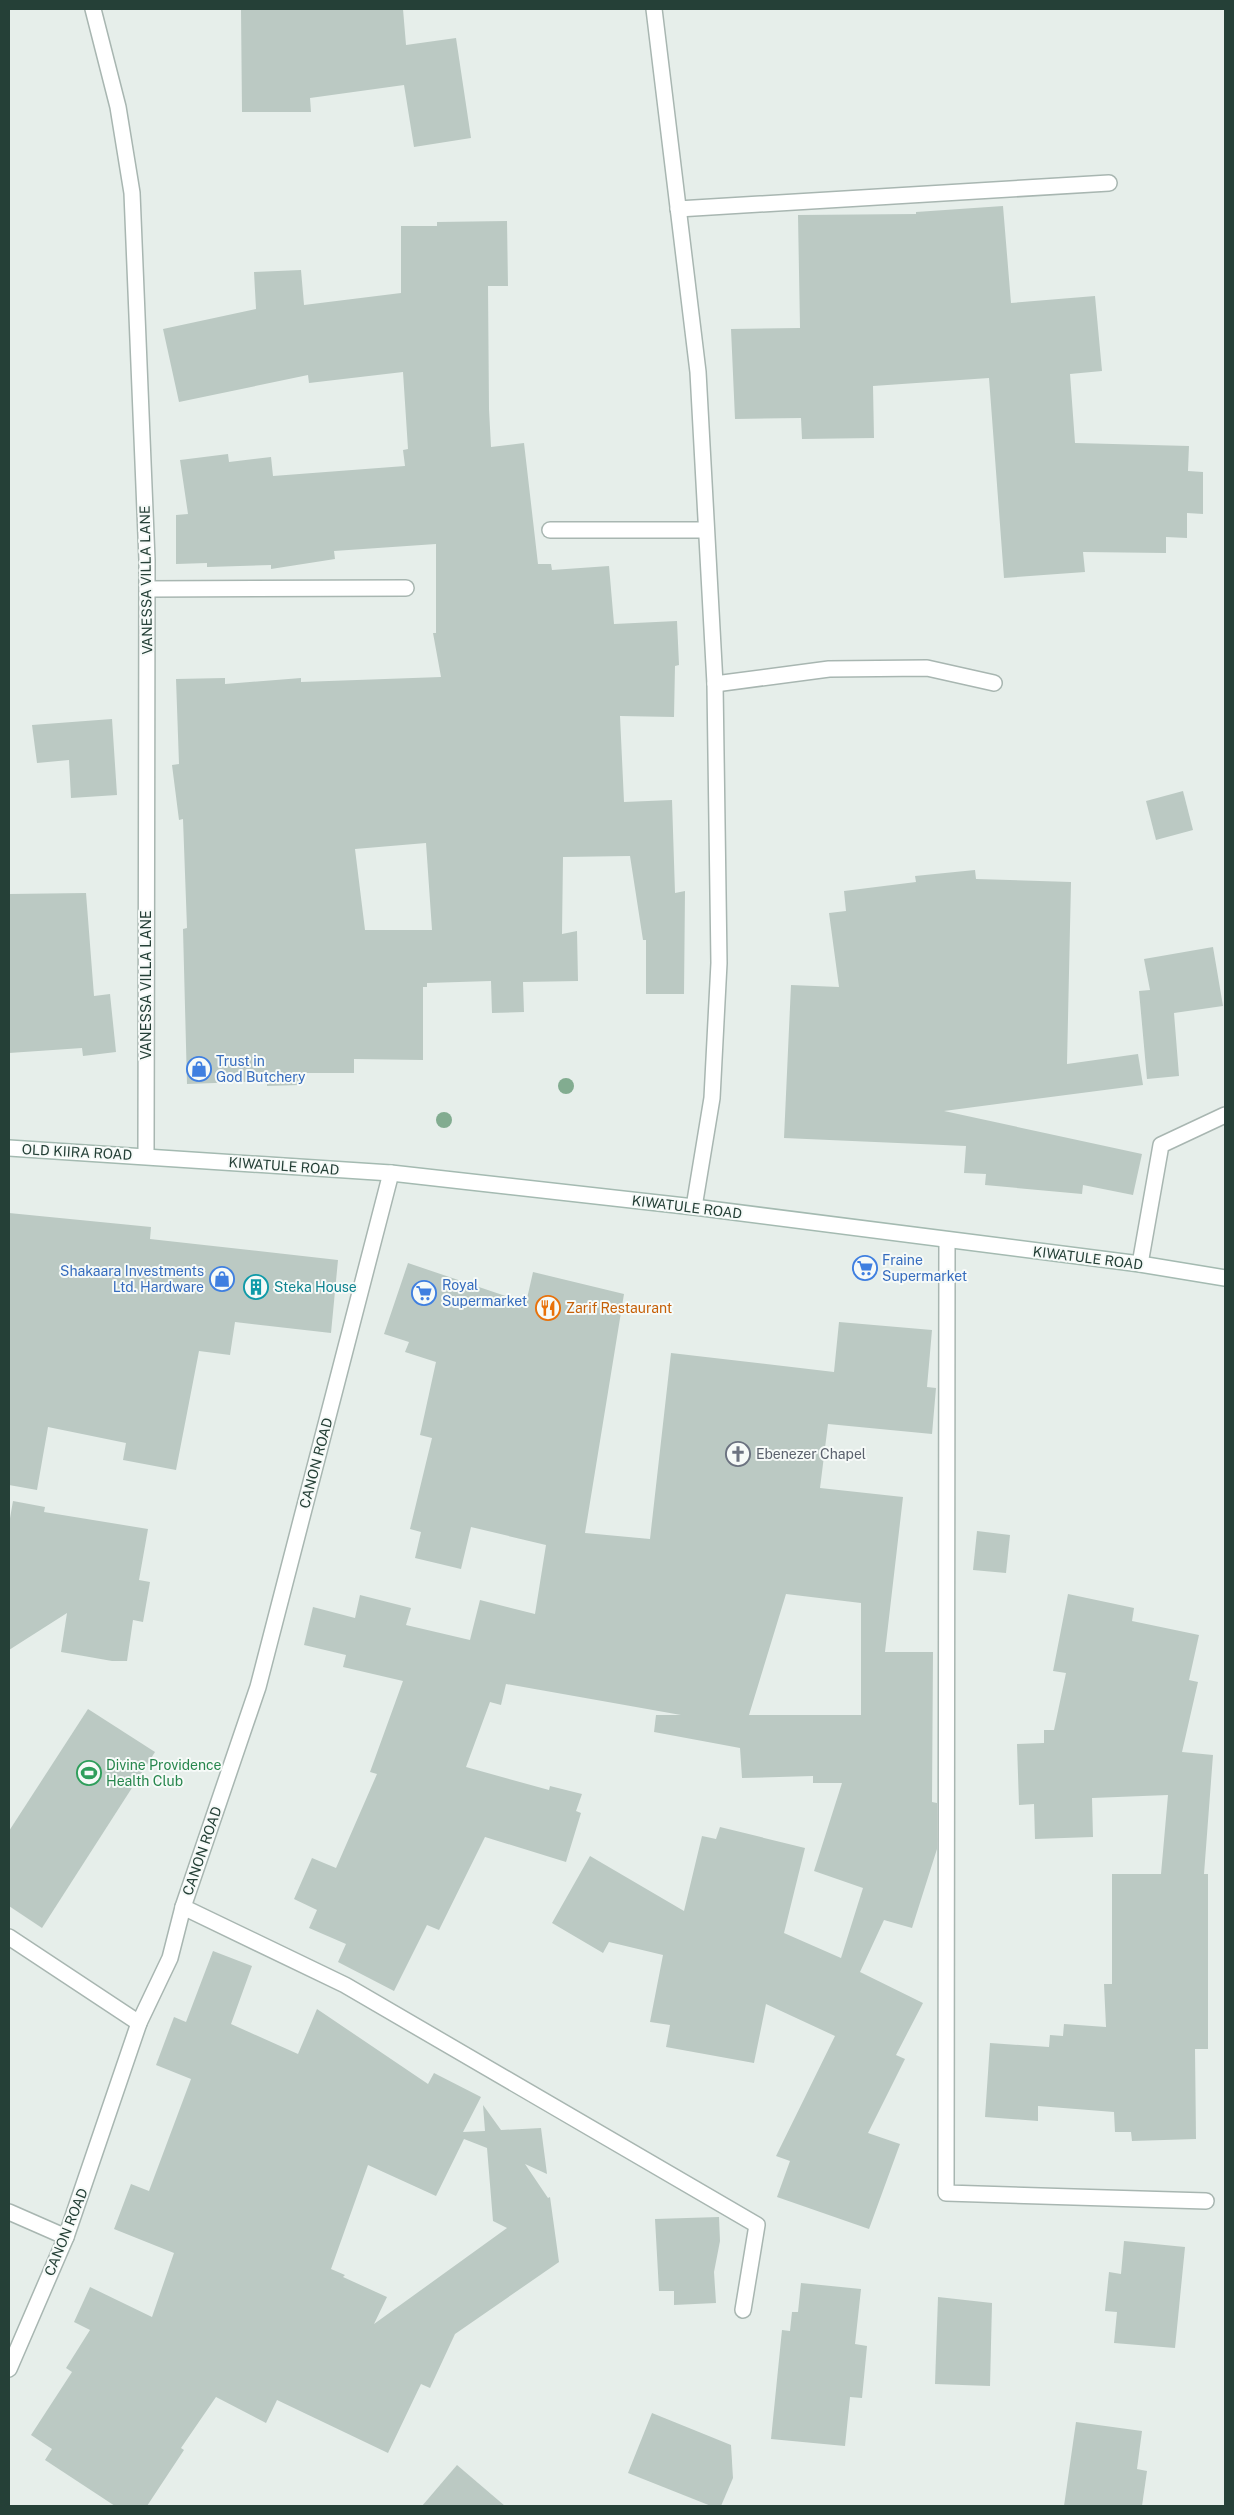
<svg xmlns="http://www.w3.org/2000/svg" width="1234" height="2515" font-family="'Public Sans',sans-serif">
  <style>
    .building { fill: #bbc9c3; fill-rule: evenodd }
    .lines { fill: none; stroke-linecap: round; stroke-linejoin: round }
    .service-casing { stroke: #a8b6b1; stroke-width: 18 }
    .minor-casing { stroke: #a8b6b1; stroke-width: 18 }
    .tertiary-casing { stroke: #a8b6b1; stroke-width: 18 }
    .secondary-casing { stroke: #a4bab1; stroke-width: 18 }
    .service { stroke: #fff; stroke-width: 15 }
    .minor { stroke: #fff; stroke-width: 15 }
    .tertiary { stroke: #fff; stroke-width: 15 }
    .secondary { stroke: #fff; stroke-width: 15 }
    .tree { fill: #82ac90 }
    .labels { text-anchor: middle; stroke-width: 4; stroke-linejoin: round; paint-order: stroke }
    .street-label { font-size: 14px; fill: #254037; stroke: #f6faf8 }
    .shop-label { font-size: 14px; fill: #366cbe; stroke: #f6faf8; text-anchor: start }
    .culture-label { font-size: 14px; fill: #0d838f; stroke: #f6faf8; text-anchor: start }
    .food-label { font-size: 14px; fill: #c56008; stroke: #f6faf8; text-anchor: start }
    .worship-label { font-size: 14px; fill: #5b616d; stroke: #f6faf8; text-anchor: start }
    .leisure-label { font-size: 14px; fill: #27864d; stroke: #f6faf8; text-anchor: start }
  </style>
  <rect width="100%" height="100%" fill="#e6eeea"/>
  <g class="building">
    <path d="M 241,9 L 403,9 L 406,45 L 456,38 L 471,138 L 414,147 L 404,85 L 310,98 L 311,112 L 242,112 Z"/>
    <path d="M 1003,206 L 1011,303 L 1095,296 L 1102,371 L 1070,374 L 1075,443 L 1189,446 L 1188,471 L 1203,472 L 1203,514 L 1187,513 L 1187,538 L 1166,537 L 1166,553 L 1083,552 L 1085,572 L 1004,578 L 989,378 L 873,386 L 874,438 L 802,439 L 801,418 L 735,419 L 731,329 L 800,328 L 798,215 L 916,214 L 916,212 Z"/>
    <path d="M 507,221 L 508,286 L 488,286 L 489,409 L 491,447 L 524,443 L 538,564 L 551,564 L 552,570 L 609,566 L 614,624 L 677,621 L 679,665 L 675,666 L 674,717 L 620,716 L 624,802 L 672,800 L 675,893 L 685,891 L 684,994 L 646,994 L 646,940 L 643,940 L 630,856 L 563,857 L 562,934 L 577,931 L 578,981 L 523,982 L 524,1012 L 492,1013 L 491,981 L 427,983 L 427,987 L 423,987 L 423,1060 L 354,1059 L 354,1073 L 300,1073 L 300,1085 L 267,1086 L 267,1081 L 187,1084 L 183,929 L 187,928 L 183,819 L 179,820 L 172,765 L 179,764 L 176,679 L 225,678 L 225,684 L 301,678 L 301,682 L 441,677 L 433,633 L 436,633 L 436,544 L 334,551 L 335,559 L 271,569 L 271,565 L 207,567 L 207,563 L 176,564 L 176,515 L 188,514 L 180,460 L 228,454 L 229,462 L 271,457 L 273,476 L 405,466 L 403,450 L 408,449 L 403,372 L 309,383 L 308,375 L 179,402 L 163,329 L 256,309 L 254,272 L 301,270 L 304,305 L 401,293 L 401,226 L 437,226 L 437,222 ZM 426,843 L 432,930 L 365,930 L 355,849 Z"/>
    <path d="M 112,719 L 117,795 L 71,798 L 69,760 L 37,763 L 32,725 Z"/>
    <path d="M 1183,791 L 1193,830 L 1156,840 L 1146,801 Z"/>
    <path d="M 975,870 L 976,879 L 1071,882 L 1067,1064 L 1138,1054 L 1143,1085 L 944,1111 L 1142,1154 L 1133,1195 L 1083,1185 L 1082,1194 L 985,1185 L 986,1174 L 964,1173 L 966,1146 L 784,1138 L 791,985 L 839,987 L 829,913 L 846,911 L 844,891 L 916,882 L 915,876 Z"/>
    <path d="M 86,893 L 94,996 L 110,994 L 116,1052 L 83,1056 L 82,1048 L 9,1053 L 9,894 Z"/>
    <path d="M 1213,947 L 1223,1006 L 1174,1013 L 1179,1076 L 1147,1079 L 1139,991 L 1150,990 L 1144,959 Z"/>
    <path d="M 9,1213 L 151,1227 L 150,1239 L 338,1260 L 331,1333 L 235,1322 L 230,1355 L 199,1351 L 176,1470 L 123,1460 L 126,1443 L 48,1427 L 37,1490 L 9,1485 Z"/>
    <path d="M 408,1263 L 526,1303 L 533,1272 L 624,1294 L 585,1533 L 650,1539 L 671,1353 L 834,1372 L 839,1322 L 932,1330 L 927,1387 L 936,1388 L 932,1434 L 828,1424 L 820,1488 L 903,1497 L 885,1652 L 933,1652 L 932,1802 L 937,1803 L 937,1849 L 912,1928 L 884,1920 L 860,1972 L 923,2003 L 896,2055 L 905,2059 L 868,2133 L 900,2144 L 869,2229 L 777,2197 L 790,2161 L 776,2156 L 835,2036 L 766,2004 L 754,2063 L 666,2047 L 670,2025 L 650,2022 L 663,1955 L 609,1942 L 603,1953 L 552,1923 L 590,1856 L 684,1911 L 702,1836 L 716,1839 L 720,1827 L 805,1848 L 784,1933 L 841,1958 L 863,1888 L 814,1871 L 842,1783 L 813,1783 L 813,1776 L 742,1778 L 740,1748 L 654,1732 L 656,1715 L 681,1715 L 506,1684 L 501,1705 L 490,1702 L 466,1767 L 549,1790 L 550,1786 L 582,1794 L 576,1811 L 581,1813 L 566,1862 L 485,1837 L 439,1930 L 427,1925 L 394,1991 L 338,1962 L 346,1944 L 309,1928 L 317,1910 L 294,1899 L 312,1858 L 336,1868 L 377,1774 L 370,1772 L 403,1681 L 343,1667 L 346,1655 L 304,1645 L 313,1607 L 355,1618 L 360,1595 L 411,1608 L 406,1625 L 470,1640 L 480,1600 L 535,1614 L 546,1545 L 471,1527 L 461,1569 L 415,1558 L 421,1532 L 410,1529 L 432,1438 L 420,1435 L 436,1362 L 405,1352 L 409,1342 L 384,1334 ZM 786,1594 L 861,1603 L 861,1715 L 749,1715 Z"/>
    <path d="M 13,1501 L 45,1507 L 44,1512 L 148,1529 L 139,1580 L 150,1582 L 143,1622 L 133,1620 L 127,1661 L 112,1661 L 61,1652 L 67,1613 L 9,1650 L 9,1524 Z"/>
    <path d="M 977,1531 L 1010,1535 L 1006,1573 L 973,1570 Z"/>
    <path d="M 1068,1594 L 1134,1608 L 1132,1621 L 1199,1635 L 1189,1680 L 1198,1682 L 1182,1752 L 1213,1755 L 1204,1874 L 1208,1874 L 1208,2049 L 1195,2049 L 1196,2139 L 1132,2141 L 1131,2132 L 1115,2132 L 1114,2112 L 1038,2106 L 1038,2121 L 985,2117 L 990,2043 L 1049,2047 L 1050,2035 L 1063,2036 L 1064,2024 L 1106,2027 L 1104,1984 L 1112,1984 L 1112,1874 L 1161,1874 L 1168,1795 L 1092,1798 L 1093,1837 L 1035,1839 L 1034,1804 L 1019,1805 L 1017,1744 L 1044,1743 L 1044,1730 L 1054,1730 L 1066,1673 L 1053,1671 Z"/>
    <path d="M 88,1709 L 155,1752 L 42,1928 L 9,1906 L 9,1831 Z"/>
    <path d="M 213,1951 L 252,1966 L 231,2024 L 298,2054 L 317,2009 L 428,2084 L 434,2073 L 481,2097 L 463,2132 L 485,2131 L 483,2105 L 501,2130 L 541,2128 L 547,2174 L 525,2164 L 548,2198 L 550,2197 L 559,2262 L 455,2334 L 430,2388 L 421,2384 L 388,2453 L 277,2400 L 266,2423 L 216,2397 L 181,2448 L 184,2450 L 147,2506 L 115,2506 L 45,2460 L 52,2449 L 31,2435 L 72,2372 L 66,2368 L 90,2330 L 74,2322 L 90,2287 L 152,2317 L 174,2253 L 114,2229 L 131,2184 L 149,2191 L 191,2079 L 156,2065 L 174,2017 L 186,2022 ZM 464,2139 L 487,2148 L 493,2221 L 507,2228 L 374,2324 L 387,2297 L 343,2277 L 345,2275 L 331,2269 L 368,2165 L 436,2196 Z"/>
    <path d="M 719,2217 L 720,2241 L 714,2272 L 716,2303 L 674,2305 L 674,2291 L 659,2291 L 655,2219 Z"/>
    <path d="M 1124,2241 L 1185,2247 L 1175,2348 L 1114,2343 L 1117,2312 L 1105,2311 L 1109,2272 L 1121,2274 Z"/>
    <path d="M 801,2283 L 861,2289 L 855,2344 L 867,2346 L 862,2398 L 850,2397 L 845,2446 L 771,2439 L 782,2330 L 790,2331 L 792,2312 L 798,2312 Z"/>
    <path d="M 938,2297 L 992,2303 L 990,2386 L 935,2384 Z"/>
    <path d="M 652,2413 L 731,2445 L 733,2478 L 721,2506 L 711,2506 L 628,2473 Z"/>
    <path d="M 1076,2422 L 1142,2431 L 1137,2469 L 1147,2471 L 1142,2506 L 1064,2506 Z"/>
    <path d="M 457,2465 L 505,2506 L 422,2506 Z"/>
  </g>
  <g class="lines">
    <defs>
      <g id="service">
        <path d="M 678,209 L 1109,183"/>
        <path d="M 550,530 L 706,530"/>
        <path d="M 147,589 L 406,588"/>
        <path d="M 183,1907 L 345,1985 L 757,2225 L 743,2310"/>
      </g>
      <g id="minor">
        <path d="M 654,9 L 698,372 L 715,684 L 719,963 L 712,1098 L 694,1207"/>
        <path d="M 715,684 L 829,669 L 927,668 L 994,683"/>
        <path d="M 947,1240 L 946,2193 L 1206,2201"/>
        <path d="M 1140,1264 L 1161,1145 L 1225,1115"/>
        <path d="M 9,1937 L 139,2023"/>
        <path d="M 9,2212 L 66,2237"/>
        <path d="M 9,2369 L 66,2237 L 139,2023 L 170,1958 L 183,1907 L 258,1687 L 391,1173"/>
      </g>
      <path id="tertiary" d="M 93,9 L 118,107 L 132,193 L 147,560 L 146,1156"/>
      <path id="secondary" d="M 9,1148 L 391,1173 L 694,1207 L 1140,1264 L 1225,1278"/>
    </defs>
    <use href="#service" class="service-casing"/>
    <use href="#minor" class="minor-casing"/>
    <use href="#tertiary" class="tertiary-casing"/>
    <use href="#secondary" class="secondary-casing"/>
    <use href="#service" class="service"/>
    <use href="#minor" class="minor"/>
    <use href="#tertiary" class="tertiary"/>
    <use href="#secondary" class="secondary"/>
  </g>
  <g class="tree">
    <circle cx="566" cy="1086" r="8"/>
    <circle cx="444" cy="1120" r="8"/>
  </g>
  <defs>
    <symbol id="shop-ring" viewBox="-11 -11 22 22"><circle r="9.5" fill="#f6faf8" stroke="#3f7fe0" stroke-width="1.5"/><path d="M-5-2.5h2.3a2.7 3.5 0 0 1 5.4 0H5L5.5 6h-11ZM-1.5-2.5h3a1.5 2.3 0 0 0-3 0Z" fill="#3f7fe0"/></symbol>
    <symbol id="supermarket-ring" viewBox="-11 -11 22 22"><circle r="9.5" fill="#f6faf8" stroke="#3f7fe0" stroke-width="1.5"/><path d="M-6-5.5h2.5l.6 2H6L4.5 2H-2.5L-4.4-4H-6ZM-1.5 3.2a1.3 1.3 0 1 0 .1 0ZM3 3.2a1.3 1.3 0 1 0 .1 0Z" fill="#3f7fe0"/></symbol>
    <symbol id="building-ring" viewBox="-11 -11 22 22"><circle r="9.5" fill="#f6faf8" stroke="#0f9aa8" stroke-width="1.5"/><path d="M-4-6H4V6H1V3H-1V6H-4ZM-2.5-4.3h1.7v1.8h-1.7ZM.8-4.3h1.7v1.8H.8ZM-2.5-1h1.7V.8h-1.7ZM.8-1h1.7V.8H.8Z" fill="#0f9aa8"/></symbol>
    <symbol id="restaurant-ring" viewBox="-11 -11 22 22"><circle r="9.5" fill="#f6faf8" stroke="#e8710a" stroke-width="1.5"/><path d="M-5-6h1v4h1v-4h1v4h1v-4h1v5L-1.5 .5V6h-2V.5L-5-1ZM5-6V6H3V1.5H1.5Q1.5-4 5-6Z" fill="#e8710a"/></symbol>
    <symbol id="church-ring" viewBox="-11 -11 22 22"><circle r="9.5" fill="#f6faf8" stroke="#6b7280" stroke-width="1.5"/><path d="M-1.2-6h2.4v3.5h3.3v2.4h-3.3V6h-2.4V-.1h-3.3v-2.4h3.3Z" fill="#6b7280"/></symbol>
    <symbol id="stadium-ring" viewBox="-11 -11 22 22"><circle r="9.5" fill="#f6faf8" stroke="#2e9e5b" stroke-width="1.5"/><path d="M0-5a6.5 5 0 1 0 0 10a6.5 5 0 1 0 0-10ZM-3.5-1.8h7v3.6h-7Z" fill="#2e9e5b"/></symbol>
  </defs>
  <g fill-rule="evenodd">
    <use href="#shop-ring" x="185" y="1055" width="28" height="28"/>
    <use href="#supermarket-ring" x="851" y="1254" width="28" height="28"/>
    <use href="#shop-ring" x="208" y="1265" width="28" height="28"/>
    <use href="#building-ring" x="242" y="1273" width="28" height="28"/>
    <use href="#supermarket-ring" x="410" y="1279" width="28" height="28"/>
    <use href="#restaurant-ring" x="534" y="1294" width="28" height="28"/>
    <use href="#church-ring" x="724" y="1440" width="28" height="28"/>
    <use href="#stadium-ring" x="75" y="1759" width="28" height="28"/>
  </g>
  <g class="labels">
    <g class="street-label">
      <text transform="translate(146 580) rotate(-91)" y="5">VANESSA VILLA LANE</text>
      <text transform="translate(146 985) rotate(-90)" y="5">VANESSA VILLA LANE</text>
      <text transform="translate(77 1152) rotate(3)" y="5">OLD KIIRA ROAD</text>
      <text transform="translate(284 1166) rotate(4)" y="5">KIWATULE ROAD</text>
      <text transform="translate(687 1207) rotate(7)" y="5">KIWATULE ROAD</text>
      <text transform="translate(1088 1258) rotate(7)" y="5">KIWATULE ROAD</text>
      <text transform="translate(316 1463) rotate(-75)" y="5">CANON ROAD</text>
      <text transform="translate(202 1851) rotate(-71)" y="5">CANON ROAD</text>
      <text transform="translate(66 2232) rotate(-68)" y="5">CANON ROAD</text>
    </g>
    <g class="shop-label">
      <text x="216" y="1066">Trust in<tspan x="216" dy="16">God Butchery</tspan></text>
      <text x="882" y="1265">Fraine<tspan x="882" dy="16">Supermarket</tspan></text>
      <text x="204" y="1276" text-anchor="end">Shakaara Investments<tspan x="204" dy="16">Ltd. Hardware</tspan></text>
      <text x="442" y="1290">Royal<tspan x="442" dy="16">Supermarket</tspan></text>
    </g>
    <g class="culture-label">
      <text x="274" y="1292">Steka House</text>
    </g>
    <g class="food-label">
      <text x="566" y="1313">Zarif Restaurant</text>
    </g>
    <g class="worship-label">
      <text x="756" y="1459">Ebenezer Chapel</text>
    </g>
    <g class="leisure-label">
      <text x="106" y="1770">Divine Providence<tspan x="106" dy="16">Health Club</tspan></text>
    </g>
  </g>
  <rect width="1234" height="2515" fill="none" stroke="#254037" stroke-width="20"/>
</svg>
